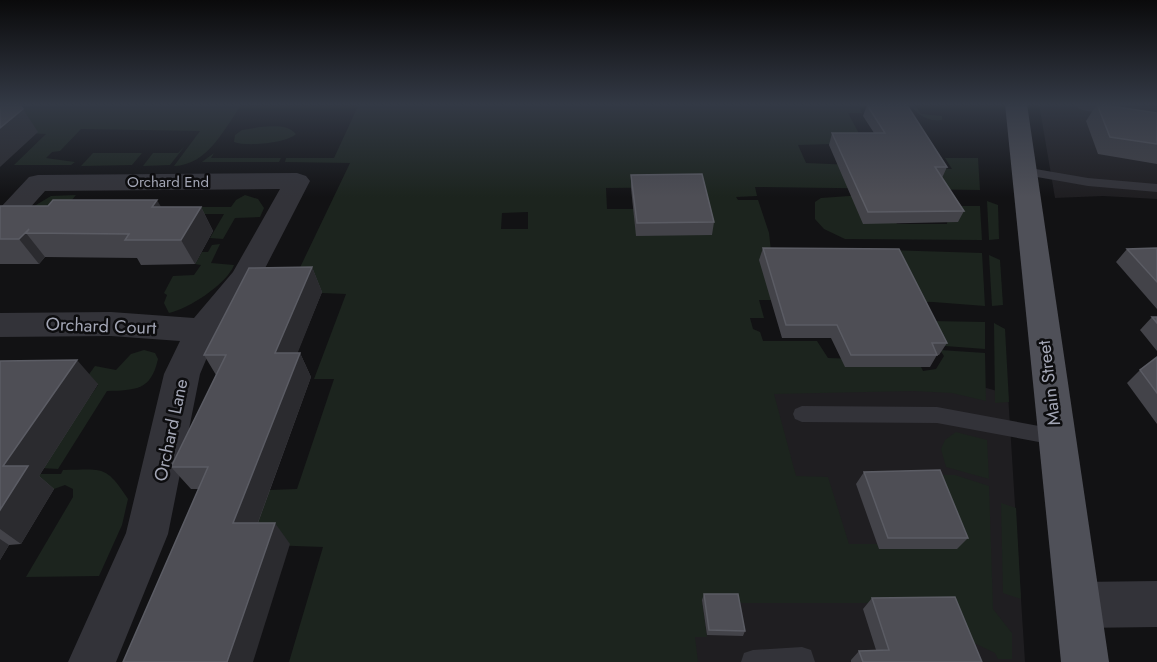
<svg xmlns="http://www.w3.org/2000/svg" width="1157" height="662" font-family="Jost,sans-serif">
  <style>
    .built { fill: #1f1e21 }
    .green { fill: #1c241e; fill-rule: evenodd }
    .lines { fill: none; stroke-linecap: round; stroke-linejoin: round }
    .stream { fill: #282f38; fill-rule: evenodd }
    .service { fill: #333339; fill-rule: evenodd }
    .minor { fill: #333339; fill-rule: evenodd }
    .primary { fill: #4f5058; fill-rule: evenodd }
    .wall { fill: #434349 }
    .shaded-wall { fill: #2b2b2f }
    .building { fill: #4e4e55; stroke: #5b5c64; stroke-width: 1.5 }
    .labels { text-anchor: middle; stroke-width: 5; stroke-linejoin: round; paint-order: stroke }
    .far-street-label { font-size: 15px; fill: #a3a6b5; stroke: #0d0d0f }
    .street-label { font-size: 18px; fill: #a3a6b5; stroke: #0d0d0f }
  </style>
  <rect width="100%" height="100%" fill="#121214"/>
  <g class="built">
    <path d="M 1039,104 L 1157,104 L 1157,199 L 1103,196 L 1055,198 Z"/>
    <path d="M 954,379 L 1008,394 L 1025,662 L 687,662 L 659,381 Z"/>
  </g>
  <g class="green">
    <path d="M 0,104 L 242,104 C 224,129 208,165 174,166 L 200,131 L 81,129 L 60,151 L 52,152 L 46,158 L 75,162 L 71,165 L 14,165 L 46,134 L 0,132 Z"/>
    <path d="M 359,104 L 914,104 L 921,114 L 942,116 L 942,120 C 931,122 919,116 912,107 L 862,106 L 860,109 L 862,113 L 848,113 L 864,143 L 798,145 L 806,163 L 952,169 L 945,158 L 978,158 L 980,190 L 755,187 L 757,196 L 736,197 L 738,200 L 758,200 L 769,233 L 772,260 L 887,250 L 982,253 L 985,306 L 933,302 L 759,300 L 764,318 L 750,318 L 753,329 L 760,332 L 763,341 L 817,341 L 828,358 L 858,359 L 864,348 L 872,367 L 921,367 L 923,371 L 936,369 L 944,356 L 940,350 L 985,353 L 986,401 L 952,393 L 913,391 L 774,394 L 796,476 L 828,477 L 849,544 L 877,544 L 879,549 L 943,549 L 939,475 L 955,475 L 989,486 L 993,609 L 1012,633 L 1012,659 L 998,659 L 995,653 L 972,642 L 946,600 L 865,603 L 742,603 L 736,600 L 702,600 L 707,637 L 695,637 L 698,662 L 289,662 L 323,547 L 185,542 L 270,490 L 297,489 L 334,379 L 314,379 L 346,294 L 322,293 L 295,278 L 350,163 L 285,162 L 286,158 L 334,158 ZM 700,187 L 647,209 L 607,209 L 606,188 ZM 528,212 L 528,229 L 501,229 L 502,213 Z"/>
    <path d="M 260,127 C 272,126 288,124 296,134 C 287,143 247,147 234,142 L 235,135 L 242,130 Z"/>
    <path d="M 185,146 L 170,165 L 143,166 L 153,153 L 178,153 Z"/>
    <path d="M 93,153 L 142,153 L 132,165 L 81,166 Z"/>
    <path d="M 214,153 L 211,158 L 281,158 L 279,162 L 202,162 L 195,167 Z"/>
    <path d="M 76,195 L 66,207 L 231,207 L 236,200 L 245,195 L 258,199 L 264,208 L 260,217 L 235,218 L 223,239 L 210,238 L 224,214 L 33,214 L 31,208 L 51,196 Z"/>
    <path d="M 863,195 L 892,215 L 897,224 L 947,224 L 949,206 L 980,206 L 982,240 L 845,239 L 824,229 L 815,219 L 815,202 L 821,198 Z"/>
    <path d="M 987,201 L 998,205 L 999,239 L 989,240 Z"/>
    <path d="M 220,244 L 211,263 L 234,265 C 227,284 188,309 169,313 L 164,303 L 167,295 L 164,293 L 173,276 L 194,275 L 201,265 L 195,264 L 202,252 L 208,252 L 212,245 Z"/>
    <path d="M 989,255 L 1000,260 L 1003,305 L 992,306 Z"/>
    <path d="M 931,321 L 985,322 L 985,349 L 945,346 Z"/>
    <path d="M 994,323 L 1005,329 L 1009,402 L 995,403 Z"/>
    <path d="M 144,350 L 155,353 L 158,359 C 151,391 135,390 107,391 L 58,469 L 41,468 L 98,385 L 82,384 L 95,366 L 116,370 L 131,354 Z"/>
    <path d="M 956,432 L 987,440 L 989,479 L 946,467 L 941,449 L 945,440 Z"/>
    <path d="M 63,470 C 103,470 105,464 128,499 L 122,525 L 99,576 L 26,577 L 73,497 L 73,489 L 65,485 L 54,489 L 0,489 L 0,474 L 61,474 Z"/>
    <path d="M 1001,503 L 1016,508 L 1021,599 L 1003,593 Z"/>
  </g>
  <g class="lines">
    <path class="stream" d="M 12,104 L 33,104 L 29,106 L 0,110 L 0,106 Z"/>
    <g class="service">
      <path d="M 1024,167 L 1088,178 L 1157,184 L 1157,192 L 1088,186 L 1020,174 L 1018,171 Z"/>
      <path d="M 802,406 L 937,407 L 1055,429 L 1062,431 L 1065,437 L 1062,443 L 1055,445 L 937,423 L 802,422 L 795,419 L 793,414 L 795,409 Z"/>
      <path d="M 802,647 L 811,650 L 815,662 L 741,662 L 744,653 L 753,650 Z"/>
    </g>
    <g class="minor">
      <path d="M 1076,104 L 1134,104 L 1157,107 L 1157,121 L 1087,111 L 1079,109 Z"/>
      <path d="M 297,173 L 306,176 L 310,181 L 260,278 L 216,336 L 200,374 L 168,534 L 116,662 L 68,662 L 126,533 L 164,374 L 180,341 L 111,336 L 0,337 L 0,313 L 111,312 L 194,318 L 233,272 L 280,189 L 45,191 L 10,230 L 0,233 L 0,208 L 29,177 L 38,175 Z"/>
      <path d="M 1157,581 L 1157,627 L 1079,628 L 1063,621 L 1056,605 L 1063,589 L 1079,582 Z"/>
    </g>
    <path class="primary" d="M 1005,104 L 1027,104 L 1109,662 L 1061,662 Z"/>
  </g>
  <g class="wall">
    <path d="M 1097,104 L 1157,113 L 1157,164 L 1098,154 L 1086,121 Z"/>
    <path d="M 867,105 L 947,167 L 942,178 L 964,211 L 958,222 L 863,224 L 829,145 L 832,133 L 874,133 L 863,116 Z"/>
    <path d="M 631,175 L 714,222 L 712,235 L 636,236 L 631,188 Z"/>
    <path d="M 0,206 L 201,207 L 213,231 L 195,264 L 141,265 L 137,258 L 45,257 L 39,264 L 0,264 Z"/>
    <path d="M 763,248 L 947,343 L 939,355 L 937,355 L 930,367 L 845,367 L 831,338 L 782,338 L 759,260 Z"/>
    <path d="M 1157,248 L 1157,309 L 1116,262 L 1127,249 Z"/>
    <path d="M 312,267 L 322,292 L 297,353 L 300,353 L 311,377 L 258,523 L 290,544 L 199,489 L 191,489 L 171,467 L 216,375 L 204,355 Z"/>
    <path d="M 1152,317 L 1157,317 L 1157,351 L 1140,330 Z"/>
    <path d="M 1157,357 L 1157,424 L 1127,383 L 1140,370 Z"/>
    <path d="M 0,361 L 98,384 L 39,476 L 54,489 L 21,544 L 9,545 L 0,560 Z"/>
    <path d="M 864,472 L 968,538 L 957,549 L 879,549 L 856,484 Z"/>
    <path d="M 704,594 L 745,631 L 743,636 L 707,635 L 702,600 Z"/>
    <path d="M 872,598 L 982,662 L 851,662 L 851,660 L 859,651 L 876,650 L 863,609 Z"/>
  </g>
  <g class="shaded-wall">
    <path d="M 23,109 L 38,132 L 0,167 L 0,128 Z"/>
    <path d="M 157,200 L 171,224 L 152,207 Z"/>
    <path d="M 201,207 L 213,231 L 195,264 L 181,240 Z"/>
    <path d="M 26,233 L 45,257 L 39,264 L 19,239 Z"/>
    <path d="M 312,267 L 322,292 L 288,377 L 275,353 Z"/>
    <path d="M 300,353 L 311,377 L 250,544 L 233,523 Z"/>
    <path d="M 77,360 L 98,384 L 39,476 L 54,489 L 21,544 L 0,529 L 0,510 L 3,466 Z"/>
    <path d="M 275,523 L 290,544 L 253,662 L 227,662 Z"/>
    <path d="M 0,539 L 9,545 L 0,560 Z"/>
  </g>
  <g class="building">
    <path d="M 0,104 L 19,104 L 23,109 L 0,128 Z"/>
    <path d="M 1097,104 L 1157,113 L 1157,144 L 1110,137 Z"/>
    <path d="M 867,105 L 907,105 L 947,167 L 935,167 L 964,211 L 868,212 L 832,133 L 885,133 Z"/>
    <path d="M 702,174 L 714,222 L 637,223 L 631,175 Z"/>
    <path d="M 53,200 L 157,200 L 152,207 L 201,207 L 181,240 L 125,240 L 129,234 L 26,233 L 29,229 L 19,239 L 0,239 L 0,206 L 48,206 Z"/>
    <path d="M 763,248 L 899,249 L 947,343 L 932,343 L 937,355 L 851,355 L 837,325 L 786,325 Z"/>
    <path d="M 1157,248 L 1157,282 L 1127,249 Z"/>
    <path d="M 312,267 L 275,353 L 300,353 L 233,523 L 275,523 L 227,662 L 123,662 L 208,467 L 171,467 L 226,355 L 204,355 L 249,268 Z"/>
    <path d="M 1152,317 L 1157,317 L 1157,323 Z"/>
    <path d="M 1157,357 L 1157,393 L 1140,370 Z"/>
    <path d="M 77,360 L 3,466 L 28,466 L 0,510 L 0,361 Z"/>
    <path d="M 940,470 L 968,538 L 888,538 L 864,472 Z"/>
    <path d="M 704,594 L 738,594 L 745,631 L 709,630 Z"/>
    <path d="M 955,597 L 982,662 L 863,662 L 859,651 L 889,650 L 872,598 Z"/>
  </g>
  <linearGradient id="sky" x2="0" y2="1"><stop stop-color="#0a0a0b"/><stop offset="0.53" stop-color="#333945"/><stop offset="1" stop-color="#333945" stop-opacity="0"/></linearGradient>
  <rect width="1157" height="197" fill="url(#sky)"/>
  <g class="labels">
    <g class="far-street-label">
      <text x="168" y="187">Orchard End</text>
    </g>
    <g class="street-label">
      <text transform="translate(101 326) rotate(2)" y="6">Orchard Court</text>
      <text transform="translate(1049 383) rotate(-97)" y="6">Main Street</text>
      <text transform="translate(171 430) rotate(-78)" y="6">Orchard Lane</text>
    </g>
  </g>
</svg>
